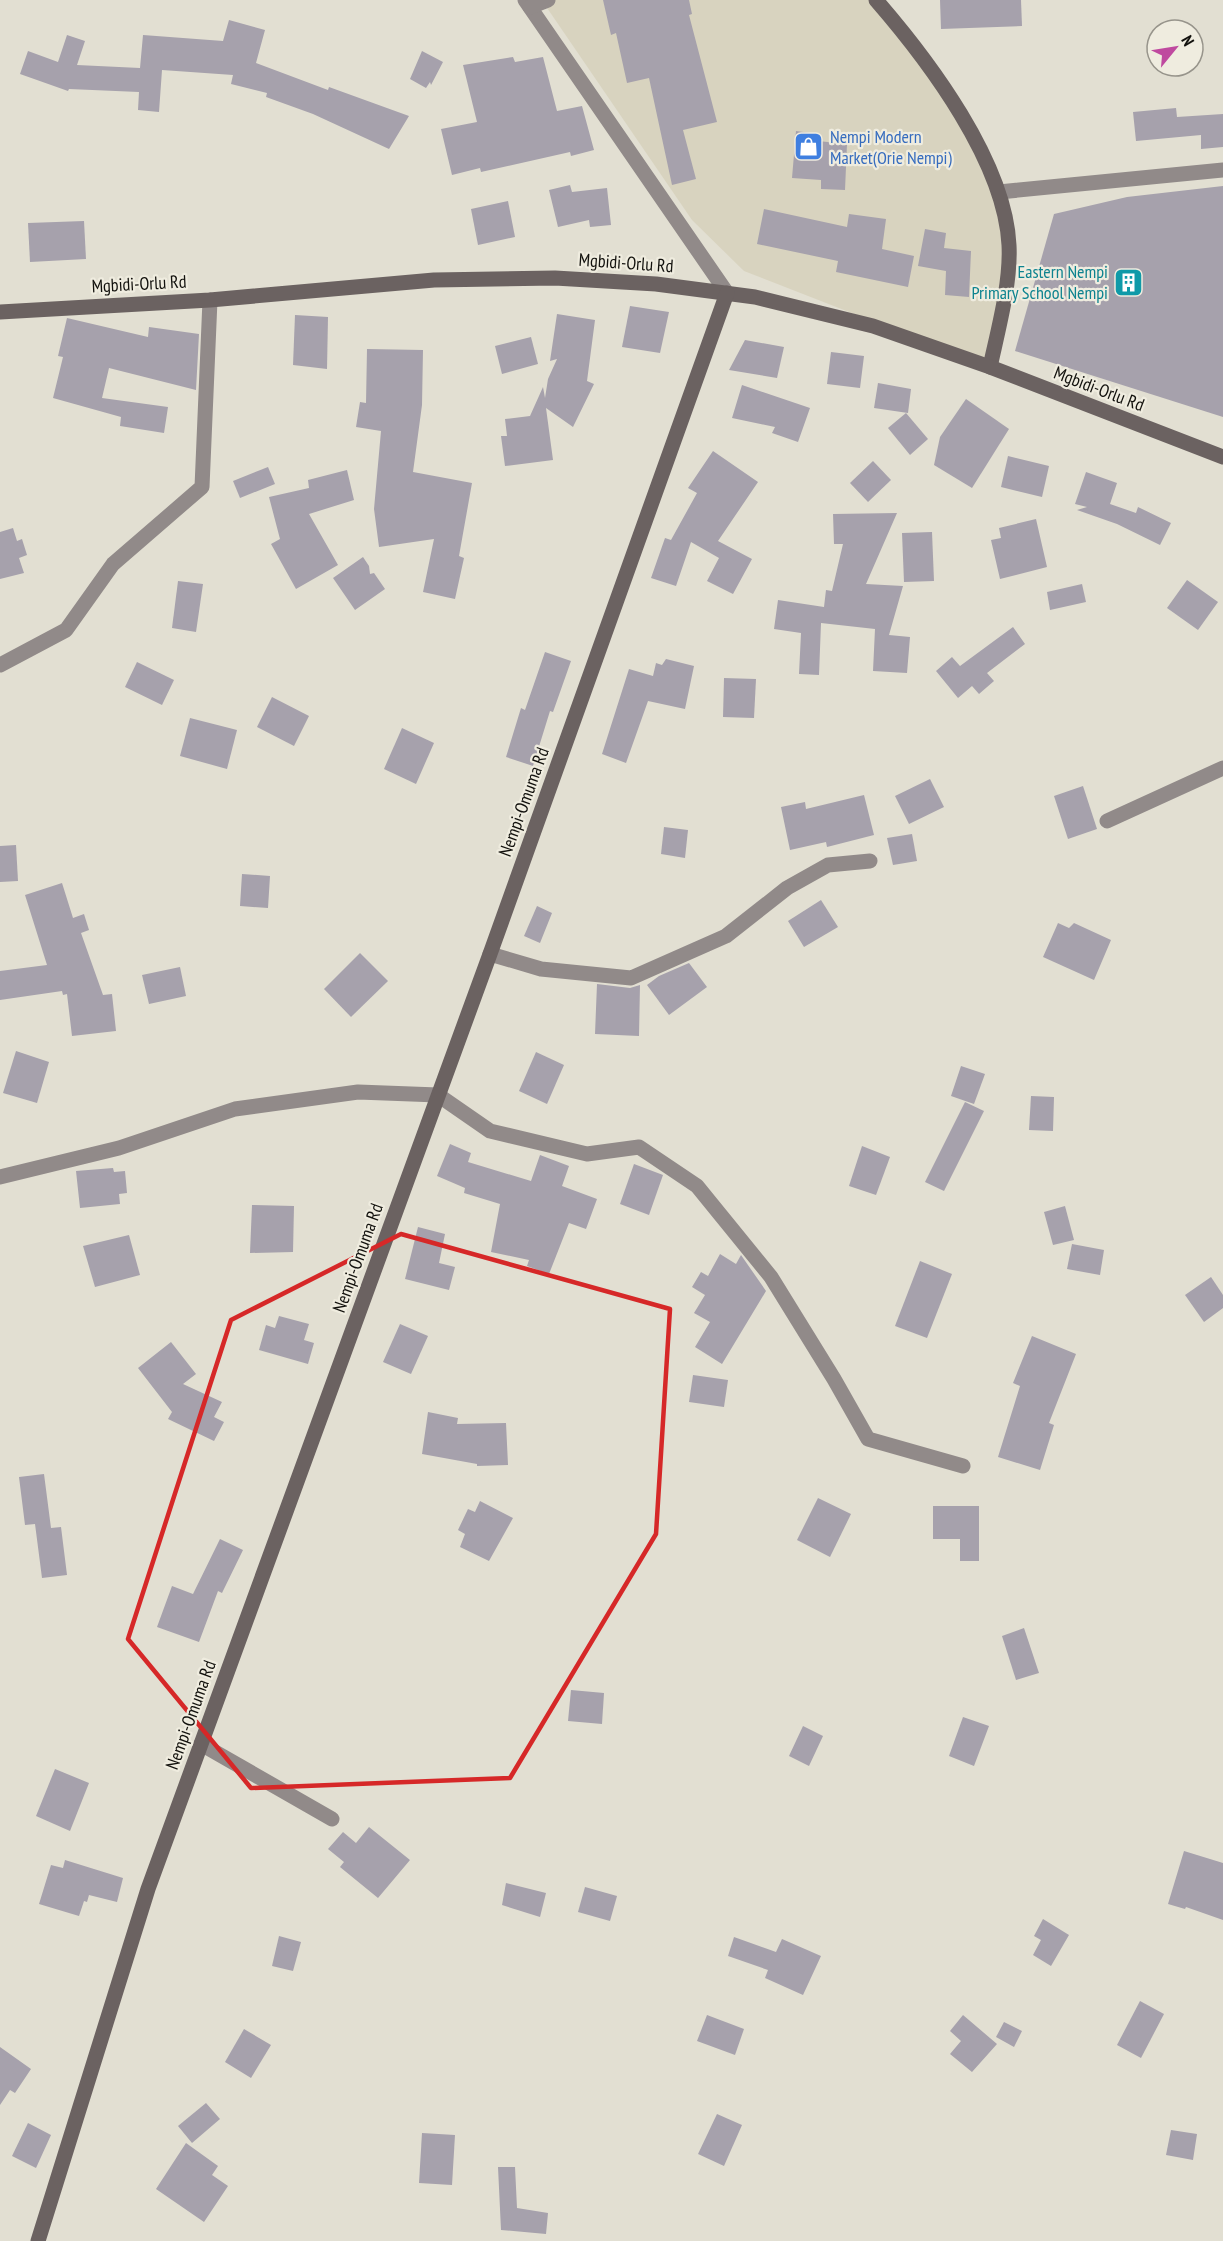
<svg xmlns="http://www.w3.org/2000/svg" width="1223" height="2241" font-family="'PT Sans Narrow',sans-serif">
  <style>
    .built { fill: #d8d3bf }
    .building { fill: #a6a1ac }
    .lines { fill: none; stroke-linecap: round; stroke-linejoin: round }
    .street { stroke: #918a89; stroke-width: 15 }
    .secondary { stroke: #6b6261; stroke-width: 15 }
    .marked { fill: none; stroke: #d62828; stroke-width: 4.5; stroke-linejoin: round }
    .labels { text-anchor: middle; stroke-width: 4.5; stroke-linejoin: round; paint-order: stroke }
    .shop-label { font-size: 18px; fill: #366cbe; stroke: #efecdf; text-anchor: start }
    .street-label { font-size: 18px; fill: #12110d; stroke: #efecdf }
    .culture-label { font-size: 18px; fill: #0d838f; stroke: #efecdf; text-anchor: end }
  </style>
  <rect width="100%" height="100%" fill="#e2dfd2"/>
  <path class="built" d="M 548,0 L 875,0 L 953,103 L 999,192 L 1008,262 L 990,367 L 744,271 L 692,220 L 543,2 Z"/>
  <g class="building">
    <path d="M 603,0 L 689,0 L 692,14 L 689,15 L 717,122 L 683,130 L 696,179 L 672,185 L 649,78 L 627,83 L 616,33 L 611,35 Z"/>
    <path d="M 940,0 L 1021,0 L 1022,26 L 941,29 Z"/>
    <path d="M 229,20 L 265,30 L 256,63 L 328,90 L 329,87 L 409,116 L 389,149 L 313,114 L 266,97 L 267,93 L 231,84 L 233,75 L 162,70 L 159,112 L 138,110 L 139,92 L 69,89 L 68,91 L 20,74 L 28,51 L 58,62 L 67,35 L 85,41 L 77,65 L 140,68 L 143,35 L 223,41 Z"/>
    <path d="M 422,51 L 443,62 L 431,85 L 430,82 L 426,88 L 410,79 Z"/>
    <path d="M 513,57 L 515,62 L 543,57 L 557,111 L 582,106 L 594,150 L 571,156 L 570,152 L 481,172 L 480,168 L 452,175 L 441,129 L 477,122 L 463,65 Z"/>
    <path d="M 1176,108 L 1177,117 L 1223,114 L 1223,147 L 1201,149 L 1201,135 L 1136,141 L 1133,112 Z"/>
    <path d="M 796,131 L 818,134 L 818,141 L 847,144 L 845,190 L 821,189 L 821,180 L 792,178 Z"/>
    <path d="M 570,185 L 572,192 L 607,188 L 611,225 L 590,227 L 589,220 L 558,227 L 549,190 Z"/>
    <path d="M 1223,186 L 1223,417 L 1015,351 L 1054,214 L 1127,197 Z"/>
    <path d="M 508,201 L 515,237 L 478,245 L 471,209 Z"/>
    <path d="M 764,209 L 847,227 L 849,214 L 886,219 L 882,249 L 914,256 L 908,287 L 836,272 L 838,261 L 757,244 Z"/>
    <path d="M 84,221 L 86,259 L 30,262 L 28,223 Z"/>
    <path d="M 925,229 L 946,233 L 944,248 L 971,251 L 969,297 L 945,295 L 946,271 L 918,266 Z"/>
    <path d="M 630,306 L 669,312 L 660,353 L 622,347 Z"/>
    <path d="M 557,314 L 595,320 L 587,381 L 594,384 L 573,427 L 546,408 L 553,460 L 505,466 L 501,436 L 507,436 L 505,419 L 530,416 L 543,387 L 545,398 L 548,379 L 557,359 L 550,361 Z"/>
    <path d="M 295,315 L 328,317 L 327,369 L 293,365 Z"/>
    <path d="M 67,318 L 148,337 L 149,327 L 199,334 L 196,390 L 109,368 L 102,398 L 168,407 L 164,433 L 120,426 L 121,417 L 53,398 L 63,357 L 58,356 Z"/>
    <path d="M 531,337 L 538,364 L 502,374 L 495,346 Z"/>
    <path d="M 745,340 L 784,347 L 777,378 L 729,370 Z"/>
    <path d="M 367,349 L 423,350 L 422,405 L 413,472 L 472,483 L 459,556 L 464,558 L 455,599 L 423,592 L 434,539 L 379,547 L 374,509 L 381,431 L 356,427 L 360,402 L 366,403 Z"/>
    <path d="M 831,352 L 864,356 L 860,388 L 827,384 Z"/>
    <path d="M 878,383 L 911,389 L 908,413 L 874,408 Z"/>
    <path d="M 742,385 L 810,408 L 798,442 L 772,433 L 775,427 L 732,418 Z"/>
    <path d="M 966,399 L 1009,429 L 972,488 L 934,465 L 940,437 Z"/>
    <path d="M 906,413 L 928,439 L 910,455 L 888,428 Z"/>
    <path d="M 713,451 L 758,482 L 718,541 L 752,559 L 733,594 L 707,581 L 719,558 L 691,542 L 676,586 L 651,578 L 665,538 L 671,540 L 697,493 L 688,488 Z"/>
    <path d="M 1008,456 L 1049,466 L 1042,497 L 1001,487 Z"/>
    <path d="M 873,461 L 891,480 L 868,502 L 850,483 Z"/>
    <path d="M 268,467 L 275,484 L 240,498 L 233,481 Z"/>
    <path d="M 347,470 L 354,500 L 309,514 L 338,565 L 296,589 L 271,544 L 280,539 L 269,497 L 309,488 L 308,480 Z"/>
    <path d="M 1086,472 L 1117,483 L 1110,504 L 1136,513 L 1138,507 L 1171,523 L 1160,545 L 1117,524 L 1077,510 L 1087,507 L 1075,504 Z"/>
    <path d="M 897,513 L 866,584 L 903,586 L 889,635 L 910,637 L 907,673 L 873,671 L 875,629 L 821,623 L 819,675 L 799,674 L 801,633 L 774,629 L 778,600 L 824,607 L 826,590 L 832,591 L 843,544 L 834,544 L 833,514 Z"/>
    <path d="M 1036,519 L 1047,567 L 1000,579 L 991,540 L 1001,538 L 999,528 Z"/>
    <path d="M 13,528 L 17,541 L 22,539 L 27,555 L 19,558 L 24,573 L 0,579 L 0,532 Z"/>
    <path d="M 932,532 L 934,581 L 904,582 L 902,533 Z"/>
    <path d="M 363,557 L 369,566 L 370,574 L 374,573 L 385,589 L 355,610 L 333,578 Z"/>
    <path d="M 1187,580 L 1218,602 L 1198,630 L 1167,608 Z"/>
    <path d="M 178,581 L 203,584 L 196,632 L 172,628 Z"/>
    <path d="M 1082,584 L 1086,602 L 1050,610 L 1047,592 Z"/>
    <path d="M 1013,627 L 1025,644 L 987,673 L 994,681 L 979,694 L 972,686 L 958,698 L 936,671 L 952,657 L 960,666 Z"/>
    <path d="M 545,652 L 571,661 L 553,712 L 550,711 L 533,766 L 506,757 L 521,708 L 525,710 Z"/>
    <path d="M 666,659 L 694,666 L 685,709 L 648,701 L 626,763 L 602,754 L 629,669 L 653,676 L 656,663 L 662,665 Z"/>
    <path d="M 137,662 L 174,680 L 162,705 L 125,687 Z"/>
    <path d="M 724,678 L 756,679 L 754,718 L 723,717 Z"/>
    <path d="M 272,697 L 309,716 L 294,746 L 257,727 Z"/>
    <path d="M 190,718 L 237,730 L 227,769 L 180,756 Z"/>
    <path d="M 402,728 L 434,743 L 416,784 L 384,769 Z"/>
    <path d="M 930,779 L 944,807 L 909,824 L 895,796 Z"/>
    <path d="M 1083,786 L 1097,829 L 1068,839 L 1054,796 Z"/>
    <path d="M 864,795 L 874,835 L 827,847 L 826,842 L 790,850 L 781,807 L 805,802 L 806,809 Z"/>
    <path d="M 664,827 L 688,830 L 685,858 L 661,854 Z"/>
    <path d="M 912,834 L 917,861 L 893,865 L 887,838 Z"/>
    <path d="M 16,845 L 18,881 L 0,882 L 0,846 Z"/>
    <path d="M 242,874 L 270,876 L 268,908 L 240,906 Z"/>
    <path d="M 62,883 L 73,918 L 84,914 L 89,930 L 81,933 L 103,995 L 112,994 L 116,1031 L 72,1036 L 67,994 L 63,995 L 62,991 L 0,1000 L 0,971 L 47,965 L 25,895 Z"/>
    <path d="M 821,900 L 838,927 L 804,947 L 788,921 Z"/>
    <path d="M 537,906 L 552,913 L 540,943 L 524,936 Z"/>
    <path d="M 1058,923 L 1069,928 L 1074,923 L 1111,940 L 1094,980 L 1043,957 Z"/>
    <path d="M 360,953 L 388,981 L 351,1017 L 324,989 Z"/>
    <path d="M 689,963 L 707,987 L 669,1015 L 647,985 L 659,976 Z"/>
    <path d="M 180,967 L 186,996 L 149,1004 L 142,975 Z"/>
    <path d="M 597,984 L 630,988 L 640,985 L 639,1036 L 595,1034 Z"/>
    <path d="M 16,1051 L 49,1062 L 37,1103 L 3,1093 Z"/>
    <path d="M 536,1052 L 564,1065 L 547,1104 L 519,1091 Z"/>
    <path d="M 961,1066 L 985,1074 L 974,1104 L 951,1096 Z"/>
    <path d="M 1031,1096 L 1054,1097 L 1053,1131 L 1029,1130 Z"/>
    <path d="M 965,1102 L 984,1111 L 944,1191 L 925,1182 Z"/>
    <path d="M 450,1144 L 471,1153 L 468,1162 L 531,1181 L 540,1155 L 569,1166 L 562,1186 L 597,1199 L 586,1229 L 569,1223 L 549,1274 L 527,1266 L 529,1260 L 491,1252 L 500,1204 L 464,1193 L 465,1188 L 437,1176 Z"/>
    <path d="M 862,1146 L 890,1157 L 876,1195 L 849,1186 Z"/>
    <path d="M 634,1164 L 663,1175 L 649,1215 L 620,1204 Z"/>
    <path d="M 113,1168 L 114,1172 L 125,1171 L 127,1193 L 119,1194 L 120,1204 L 80,1208 L 76,1171 Z"/>
    <path d="M 252,1205 L 294,1206 L 293,1252 L 250,1253 Z"/>
    <path d="M 1065,1206 L 1074,1240 L 1053,1245 L 1044,1212 Z"/>
    <path d="M 418,1227 L 445,1234 L 439,1263 L 455,1267 L 449,1290 L 405,1279 Z"/>
    <path d="M 129,1235 L 140,1275 L 95,1287 L 83,1246 Z"/>
    <path d="M 1072,1244 L 1104,1250 L 1100,1275 L 1067,1269 Z"/>
    <path d="M 720,1254 L 736,1264 L 741,1255 L 766,1291 L 722,1364 L 695,1347 L 710,1322 L 694,1313 L 705,1295 L 692,1287 L 701,1272 L 708,1276 Z"/>
    <path d="M 920,1261 L 952,1274 L 927,1338 L 895,1326 Z"/>
    <path d="M 1211,1277 L 1223,1295 L 1223,1308 L 1204,1322 L 1185,1295 Z"/>
    <path d="M 279,1316 L 309,1324 L 304,1340 L 314,1343 L 308,1364 L 259,1350 L 266,1325 L 275,1328 Z"/>
    <path d="M 400,1324 L 428,1336 L 411,1374 L 383,1362 Z"/>
    <path d="M 1032,1336 L 1076,1354 L 1049,1423 L 1054,1425 L 1040,1470 L 998,1457 L 1020,1386 L 1013,1383 Z"/>
    <path d="M 171,1342 L 196,1374 L 183,1384 L 222,1402 L 214,1417 L 224,1422 L 214,1441 L 168,1419 L 172,1412 L 138,1368 Z"/>
    <path d="M 693,1375 L 728,1380 L 724,1407 L 689,1402 Z"/>
    <path d="M 428,1412 L 458,1418 L 457,1424 L 506,1423 L 508,1465 L 477,1466 L 477,1464 L 422,1454 Z"/>
    <path d="M 44,1474 L 51,1528 L 61,1527 L 67,1575 L 42,1578 L 35,1524 L 25,1525 L 19,1477 Z"/>
    <path d="M 818,1498 L 851,1514 L 830,1557 L 797,1540 Z"/>
    <path d="M 480,1501 L 513,1518 L 489,1561 L 460,1547 L 465,1534 L 458,1530 L 468,1509 L 475,1512 Z"/>
    <path d="M 933,1506 L 979,1506 L 979,1561 L 960,1561 L 960,1539 L 933,1539 Z"/>
    <path d="M 220,1539 L 243,1550 L 222,1593 L 218,1591 L 199,1642 L 157,1627 L 172,1586 L 193,1594 Z"/>
    <path d="M 1024,1628 L 1039,1673 L 1016,1680 L 1002,1636 Z"/>
    <path d="M 571,1690 L 604,1693 L 602,1724 L 568,1721 Z"/>
    <path d="M 963,1717 L 989,1726 L 974,1766 L 949,1756 Z"/>
    <path d="M 803,1726 L 823,1736 L 809,1766 L 789,1756 Z"/>
    <path d="M 55,1769 L 89,1783 L 70,1831 L 36,1816 Z"/>
    <path d="M 369,1827 L 410,1860 L 378,1898 L 340,1867 L 344,1862 L 328,1849 L 343,1832 L 356,1843 Z"/>
    <path d="M 1184,1851 L 1223,1863 L 1223,1920 L 1186,1907 L 1185,1909 L 1168,1904 Z"/>
    <path d="M 65,1860 L 123,1878 L 117,1902 L 89,1895 L 87,1902 L 84,1901 L 79,1916 L 39,1904 L 51,1865 L 63,1868 Z"/>
    <path d="M 506,1883 L 546,1893 L 540,1917 L 502,1905 Z"/>
    <path d="M 585,1887 L 617,1896 L 610,1921 L 578,1912 Z"/>
    <path d="M 1043,1919 L 1069,1935 L 1051,1966 L 1033,1955 L 1041,1940 L 1034,1936 Z"/>
    <path d="M 279,1936 L 301,1942 L 293,1971 L 272,1966 Z"/>
    <path d="M 734,1937 L 776,1952 L 782,1939 L 821,1956 L 803,1995 L 765,1978 L 768,1970 L 728,1956 Z"/>
    <path d="M 1140,2001 L 1164,2014 L 1141,2058 L 1117,2045 Z"/>
    <path d="M 707,2015 L 744,2029 L 735,2055 L 697,2041 Z"/>
    <path d="M 963,2015 L 997,2044 L 972,2072 L 950,2054 L 961,2041 L 950,2031 Z"/>
    <path d="M 1004,2022 L 1022,2031 L 1014,2047 L 996,2037 Z"/>
    <path d="M 244,2029 L 271,2045 L 251,2078 L 225,2062 Z"/>
    <path d="M 0,2047 L 31,2069 L 15,2093 L 10,2090 L 0,2105 Z"/>
    <path d="M 206,2103 L 220,2119 L 192,2143 L 178,2126 Z"/>
    <path d="M 717,2114 L 742,2125 L 724,2166 L 698,2154 Z"/>
    <path d="M 28,2123 L 51,2135 L 36,2168 L 12,2156 Z"/>
    <path d="M 1171,2130 L 1197,2134 L 1193,2160 L 1166,2155 Z"/>
    <path d="M 422,2133 L 455,2135 L 452,2185 L 419,2183 Z"/>
    <path d="M 186,2143 L 218,2166 L 212,2175 L 228,2186 L 204,2222 L 156,2189 Z"/>
    <path d="M 498,2167 L 515,2167 L 517,2208 L 548,2213 L 546,2234 L 501,2230 Z"/>
  </g>
  <g class="lines">
    <g class="street">
      <path d="M 525,0 L 727,293"/>
      <path d="M 530,7 L 548,0"/>
      <path d="M 999,192 L 1223,170"/>
      <path d="M 0,665 L 66,630 L 113,564 L 202,487 L 210,300"/>
      <path d="M 1107,821 L 1223,768"/>
      <path d="M 490,954 L 541,969 L 631,978 L 726,936 L 787,888 L 828,865 L 870,861"/>
      <path d="M 0,1177 L 119,1148 L 235,1109 L 358,1092 L 438,1095 L 490,1131 L 587,1154 L 639,1147 L 697,1186 L 771,1277 L 834,1379 L 868,1439 L 963,1466"/>
      <path d="M 201,1744 L 332,1819"/>
    </g>
    <g class="secondary">
      <path d="M 876,0 C 929,61 1005,162 1009,245 C 1011,283 998,330 990,367"/>
      <path d="M 0,312 L 210,300 L 434,280 L 555,278 L 656,284 L 755,297 L 873,326 L 990,367 L 1223,457"/>
      <path d="M 38,2241 L 148,1889 L 490,954 L 727,293"/>
    </g>
  </g>
  <path class="marked" d="M 401,1234 L 670,1309 L 656,1534 L 510,1778 L 251,1788 L 128,1639 L 231,1320 Z"/>
  <defs>
    <symbol id="shop-square" viewBox="-11 -11 22 22"><rect x="-9" y="-9" width="18" height="18" rx="4" fill="#3f7fe0" stroke="#efecdf"/><path d="M-5-2.5h2.3a2.7 3.5 0 0 1 5.4 0H5L5.5 6h-11ZM-1.5-2.5h3a1.5 2.3 0 0 0-3 0Z" fill="#fff"/></symbol>
    <symbol id="building-square" viewBox="-11 -11 22 22"><rect x="-9" y="-9" width="18" height="18" rx="4" fill="#0f9aa8" stroke="#efecdf"/><path d="M-4-6H4V6H1V3H-1V6H-4ZM-2.5-4.3h1.7v1.8h-1.7ZM.8-4.3h1.7v1.8H.8ZM-2.5-1h1.7V.8h-1.7ZM.8-1h1.7V.8H.8Z" fill="#fff"/></symbol>
  </defs>
  <g fill-rule="evenodd">
    <use href="#shop-square" x="792" y="130" width="33" height="33"/>
    <use href="#building-square" x="1112" y="266" width="33" height="33"/>
  </g>
  <g class="labels">
    <g class="shop-label">
      <text x="830" y="143">Nempi Modern<tspan x="830" dy="21">Market(Orie Nempi)</tspan></text>
    </g>
    <g class="street-label">
      <text transform="translate(626 263) rotate(4)" y="6">Mgbidi-Orlu Rd</text>
      <text transform="translate(139 284) rotate(-3)" y="6">Mgbidi-Orlu Rd</text>
      <text transform="translate(1099 389) rotate(21)" y="6">Mgbidi-Orlu Rd</text>
      <text transform="translate(524 802) rotate(-70)" y="6">Nempi-Omuma Rd</text>
      <text transform="translate(358 1258) rotate(-70)" y="6">Nempi-Omuma Rd</text>
      <text transform="translate(191 1715) rotate(-70)" y="6">Nempi-Omuma Rd</text>
    </g>
    <g class="culture-label">
      <text x="1108" y="278">Eastern Nempi<tspan x="1108" dy="21">Primary School Nempi</tspan></text>
    </g>
  </g>
  <g transform="translate(1175 48) rotate(60)"><circle r="28" fill="#efecdf" stroke="#97948b" stroke-width="1.5"/>
  <path d="M0-4.5L10 22L0 15L-10 22Z" fill="#bf499f"/>
  <text y="-9" font-size="16" font-weight="bold" text-anchor="middle" fill="#12110d">N</text>
  </g>
</svg>
